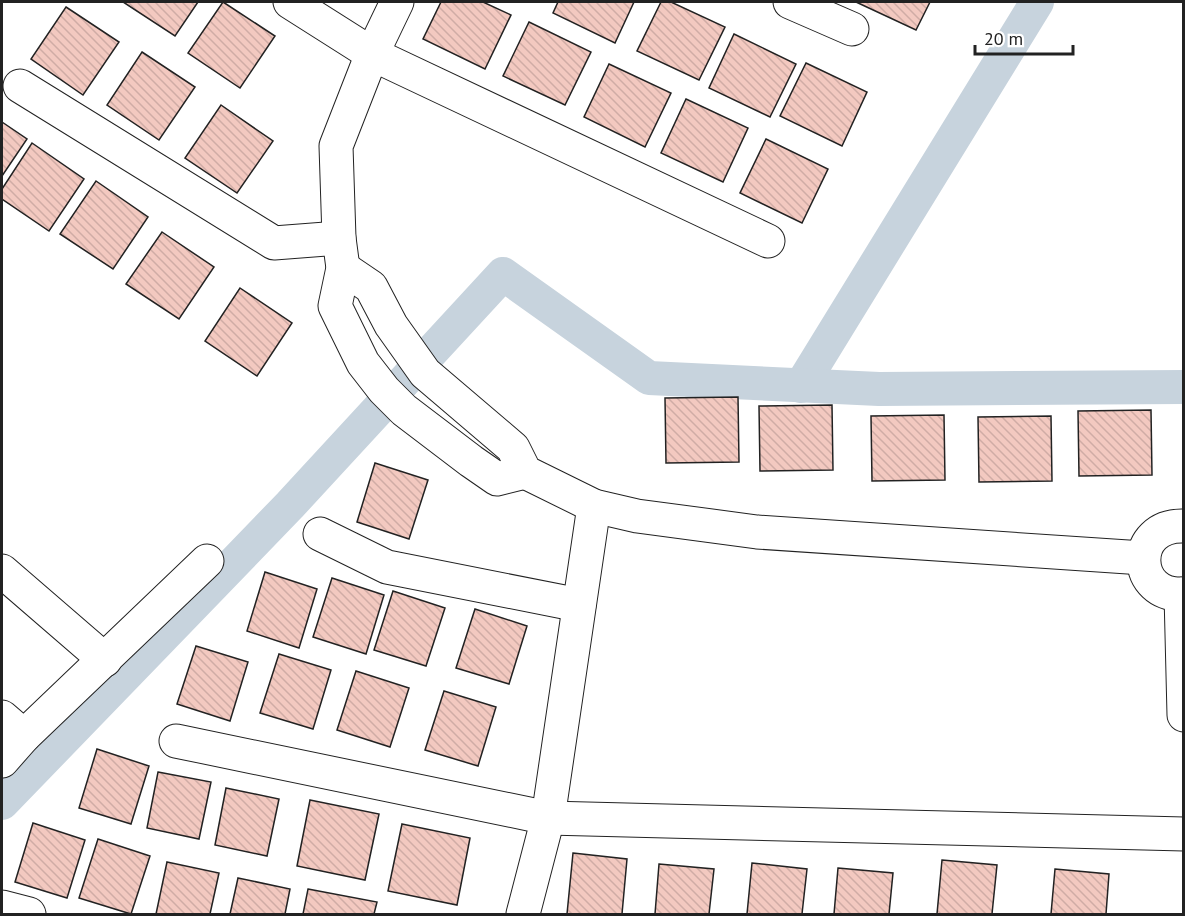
<svg xmlns="http://www.w3.org/2000/svg" width="1185" height="916" font-family="'PT Sans',sans-serif">
  <style>
    .lines { fill: none; stroke-linecap: round; stroke-linejoin: round }
    .canal { stroke: #c7d3dd; stroke-width: 34 }
    .building { fill: url(#building-back-hatch); stroke: #222; stroke-width: 1.5 }
    .minor-casing { stroke: #222; stroke-width: 35 }
    .minor { stroke: #fff; stroke-width: 33 }
  </style>
  <defs>
    <pattern id="building-back-hatch" width="6" height="6" patternUnits="userSpaceOnUse" patternTransform="scale(1.5)"><rect width="6" height="6" fill="#f3c9c0"/><path d="M-1 5l2 2M0 0l6 6M5-1l2 2" fill="none" stroke="#d0aca5"/></pattern>
  </defs>
  <rect width="100%" height="100%" fill="#fff"/>
  <g class="lines">
    <g class="canal">
      <path d="M 801,386 L 1037,2"/>
      <path d="M 2,803 L 290,505 L 503,274 L 649,378 L 879,389 L 1184,387"/>
    </g>
  </g>
  <g class="building">
    <path d="M 123,2 L 198,2 L 175,36 Z"/>
    <path d="M 223,2 L 275,36 L 240,88 L 188,53 Z"/>
    <path d="M 441,2 L 483,2 L 511,15 L 485,69 L 423,39 Z"/>
    <path d="M 558,2 L 634,2 L 615,43 L 553,13 Z"/>
    <path d="M 661,2 L 671,2 L 725,27 L 699,80 L 637,51 Z"/>
    <path d="M 856,2 L 930,2 L 916,30 Z"/>
    <path d="M 66,7 L 119,42 L 83,95 L 31,59 Z"/>
    <path d="M 529,22 L 591,52 L 565,105 L 503,76 Z"/>
    <path d="M 734,34 L 796,64 L 770,117 L 709,88 Z"/>
    <path d="M 142,52 L 195,87 L 159,140 L 107,105 Z"/>
    <path d="M 806,63 L 867,92 L 842,146 L 780,116 Z"/>
    <path d="M 609,64 L 671,93 L 645,147 L 584,117 Z"/>
    <path d="M 686,99 L 748,128 L 723,182 L 661,153 Z"/>
    <path d="M 221,105 L 273,141 L 237,193 L 185,158 Z"/>
    <path d="M 2,122 L 27,139 L 2,176 Z"/>
    <path d="M 766,139 L 828,169 L 802,223 L 740,193 Z"/>
    <path d="M 32,143 L 84,179 L 49,231 L 2,199 L 2,189 Z"/>
    <path d="M 96,181 L 148,217 L 113,269 L 60,234 Z"/>
    <path d="M 162,232 L 214,267 L 179,319 L 126,284 Z"/>
    <path d="M 240,288 L 292,323 L 257,376 L 205,341 Z"/>
    <path d="M 738,397 L 739,462 L 666,463 L 665,398 Z"/>
    <path d="M 832,405 L 833,470 L 760,471 L 759,406 Z"/>
    <path d="M 1151,410 L 1152,475 L 1079,476 L 1078,411 Z"/>
    <path d="M 944,415 L 945,480 L 872,481 L 871,416 Z"/>
    <path d="M 1051,416 L 1052,481 L 979,482 L 978,417 Z"/>
    <path d="M 375,463 L 428,480 L 409,539 L 357,522 Z"/>
    <path d="M 265,572 L 317,589 L 299,648 L 247,631 Z"/>
    <path d="M 332,578 L 384,595 L 366,654 L 313,637 Z"/>
    <path d="M 393,591 L 445,608 L 426,666 L 374,650 Z"/>
    <path d="M 475,609 L 527,626 L 509,684 L 456,668 Z"/>
    <path d="M 196,646 L 248,662 L 230,721 L 177,704 Z"/>
    <path d="M 279,654 L 331,670 L 313,729 L 260,713 Z"/>
    <path d="M 356,671 L 409,688 L 390,747 L 337,730 Z"/>
    <path d="M 444,691 L 496,707 L 478,766 L 425,750 Z"/>
    <path d="M 97,749 L 149,766 L 131,824 L 79,808 Z"/>
    <path d="M 158,772 L 211,782 L 199,839 L 147,828 Z"/>
    <path d="M 226,788 L 279,799 L 267,856 L 215,845 Z"/>
    <path d="M 310,800 L 379,814 L 365,880 L 297,866 Z"/>
    <path d="M 33,823 L 85,840 L 67,898 L 15,882 Z"/>
    <path d="M 402,824 L 470,838 L 457,905 L 388,891 Z"/>
    <path d="M 98,839 L 150,856 L 131,914 L 79,898 Z"/>
    <path d="M 573,853 L 627,859 L 622,914 L 567,914 Z"/>
    <path d="M 942,860 L 997,865 L 992,914 L 937,914 Z"/>
    <path d="M 167,862 L 219,873 L 210,914 L 156,914 Z"/>
    <path d="M 752,863 L 807,869 L 802,914 L 747,914 Z"/>
    <path d="M 659,864 L 714,869 L 709,914 L 655,914 Z"/>
    <path d="M 838,868 L 893,873 L 889,914 L 834,914 Z"/>
    <path d="M 1055,869 L 1109,874 L 1106,914 L 1051,914 Z"/>
    <path d="M 238,878 L 290,889 L 285,914 L 230,914 Z"/>
    <path d="M 308,889 L 377,902 L 374,914 L 303,914 Z"/>
  </g>
  <g class="lines">
    <defs>
      <g id="minor">
        <path d="M 290,2 L 372,54 L 768,241"/>
        <path d="M 397,2 L 372,54 L 336,146 L 339,238 L 343,268 L 335,306 L 363,363 L 384,390 L 404,410 L 471,461 L 497,479 L 525,472"/>
        <path d="M 790,2 L 852,29"/>
        <path d="M 20,86 L 274,243 L 339,238"/>
        <path d="M 343,268 L 371,287 L 391,325 L 425,373 L 513,448 L 525,472 L 594,506 L 637,516 L 757,532 L 1143,558"/>
        <path d="M 1184,526 C 1129,524 1132,598 1184,594"/>
        <path d="M 320,534 L 387,567 L 579,605"/>
        <path d="M 2,571 L 105,660"/>
        <path d="M 1181,594 L 1184,715"/>
        <path d="M 2,717 L 24,736"/>
        <path d="M 176,741 L 548,818 L 1184,834"/>
        <path d="M 2,761 L 24,736 L 207,561"/>
        <path d="M 2,907 L 29,914"/>
        <path d="M 523,914 L 548,818 L 594,506"/>
      </g>
    </defs>
    <use href="#minor" class="minor-casing"/>
    <use href="#minor" class="minor"/>
  </g>
  <rect width="1185" height="916" fill="none" stroke="#222222" stroke-width="6"/>
  <path d="M975 45v9h98v-9" fill="none" stroke="#222222" stroke-width="3"/>
  <text x="984" y="45" font-size="18" fill="#222222" stroke="#ffffff" stroke-width="4.5" paint-order="stroke">20 m</text>
</svg>
